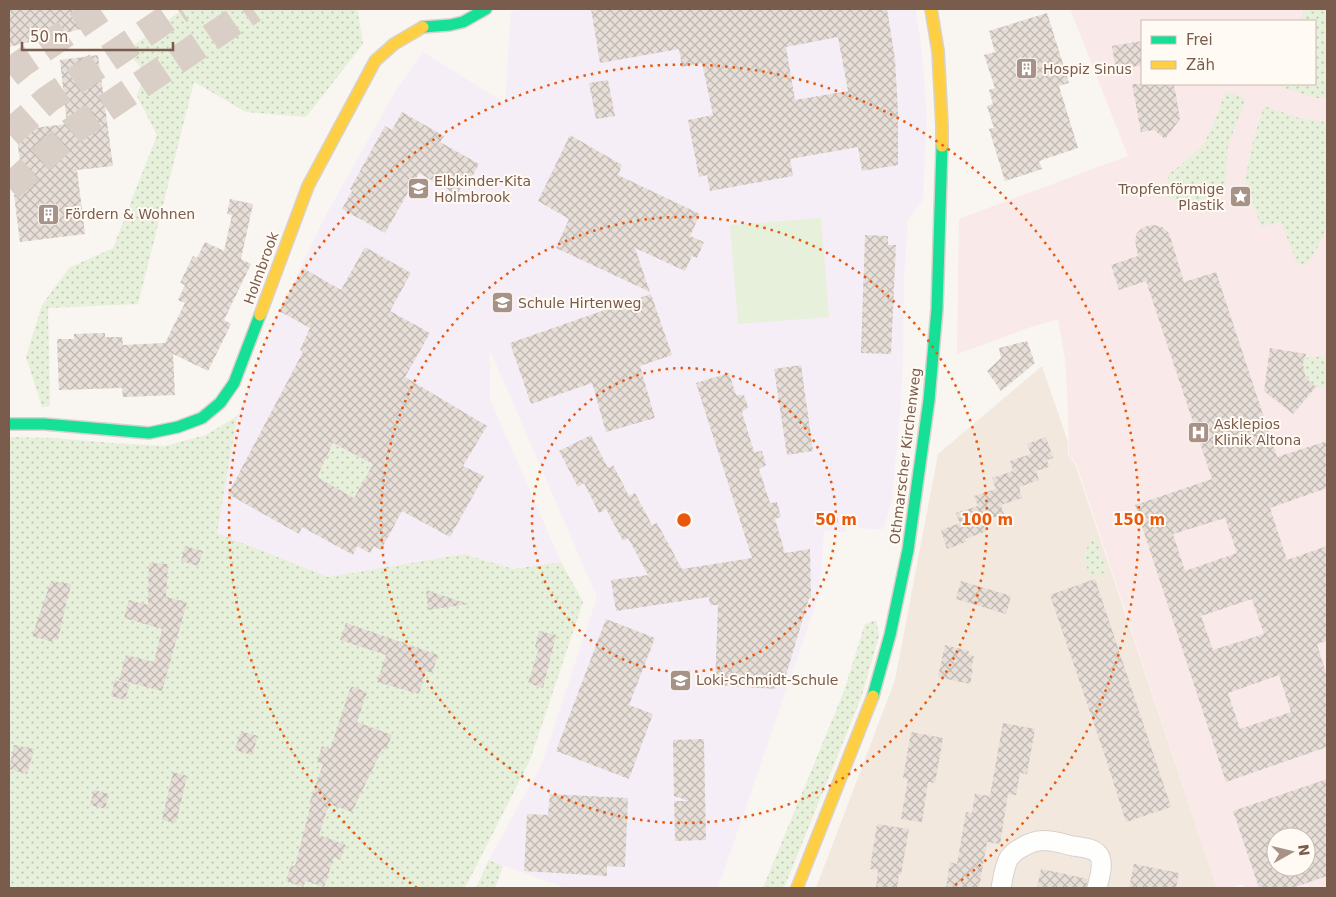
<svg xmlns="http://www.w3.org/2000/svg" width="1336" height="897" font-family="'DejaVu Sans',sans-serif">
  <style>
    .residential { fill: #f2e8de }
    .education { fill: #f6eef6 }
    .medical { fill: #fae9e9; fill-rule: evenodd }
    .green { fill: url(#green-dots) }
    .pitch { fill: #e7f0db }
    .building { fill: url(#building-cross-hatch); fill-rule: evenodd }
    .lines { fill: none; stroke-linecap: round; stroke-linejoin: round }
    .highway-tunnel { stroke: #d9cfc7; stroke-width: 28; stroke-dasharray: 28 14; stroke-linecap: butt }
    .street-casing { stroke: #d7d1cb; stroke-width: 21 }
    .fast-casing { stroke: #d9d2cb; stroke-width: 14 }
    .slow-casing { stroke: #d9d2cb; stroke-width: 14 }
    .street { stroke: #fefefd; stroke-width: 19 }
    .fast { stroke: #16e098; stroke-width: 11 }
    .slow { stroke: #ffcf43; stroke-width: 11 }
    .ring { fill: none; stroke: #e8590c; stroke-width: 2.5; stroke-dasharray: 2.5 5 }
    .labels { text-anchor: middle; stroke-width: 4; stroke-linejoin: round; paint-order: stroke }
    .poi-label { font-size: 14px; fill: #7a5c4d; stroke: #fffaf3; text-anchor: start }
    .street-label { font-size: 14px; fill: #7a5c4d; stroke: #fffaf3 }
    .centre { fill: #e8590c; stroke: #fffaf3; stroke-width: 2.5 }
    .ring-label { font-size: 15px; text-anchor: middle; font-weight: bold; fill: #e8590c; stroke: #fffaf3; stroke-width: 4; stroke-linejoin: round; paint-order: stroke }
  </style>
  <defs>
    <pattern id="green-dots" width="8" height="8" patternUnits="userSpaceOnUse" patternTransform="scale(1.25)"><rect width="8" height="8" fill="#e7f0db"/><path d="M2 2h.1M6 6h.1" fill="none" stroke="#c0c6b4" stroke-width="1.8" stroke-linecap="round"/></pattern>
    <pattern id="building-cross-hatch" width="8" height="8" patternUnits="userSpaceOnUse" patternTransform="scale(1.25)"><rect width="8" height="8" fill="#e6ded7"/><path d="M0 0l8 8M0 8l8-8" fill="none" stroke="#bfb7b1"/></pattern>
  </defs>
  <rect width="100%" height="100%" fill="#f9f5f0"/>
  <path class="residential" d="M 1042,366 L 1068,442 L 1068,456 L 1075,464 L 1217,888 L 816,888 L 895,680 L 938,454 Z"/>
  <path class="education" d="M 518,9 L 915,9 L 920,37 L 927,112 L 923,200 L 908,219 L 904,277 L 903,364 L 900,413 L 892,499 L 884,529 L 868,529 L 846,524 L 846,532 L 824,531 L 819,595 L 718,888 L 564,888 L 489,860 L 542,763 L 597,597 L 490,350 L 490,399 L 561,562 L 513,569 L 464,554 L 328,577 L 217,533 L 237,416 L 272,326 L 326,215 L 396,90 L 423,52 L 505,103 L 511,12 Z"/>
  <path class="medical" d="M 1070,9 L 1327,9 L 1327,888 L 1245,888 L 1243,884 L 1229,888 L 1217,888 L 1076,463 L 1069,456 L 1068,408 L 1065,358 L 1058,319 L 1028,328 L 957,354 L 959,219 L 1128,156 ZM 1142,21 L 1315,21 L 1315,84 L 1142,84 ZM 1276,837 L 1306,837 L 1306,867 L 1276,867 Z"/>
  <g class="green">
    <path d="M 183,9 L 357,9 L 358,12 L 363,44 L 306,117 L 246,112 L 194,82 L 138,304 L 48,308 L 50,406 L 42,407 L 26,357 L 42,305 L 69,268 L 113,248 L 157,135 L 137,96 L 145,72 L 126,51 Z"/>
    <path d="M 1305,9 L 1327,9 L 1327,98 L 1316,98 L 1274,85 L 1275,84 L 1315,84 L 1315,21 L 1300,21 Z"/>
    <path d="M 1226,91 L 1246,99 L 1228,145 L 1225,192 L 1192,203 L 1170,199 L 1165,191 L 1169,174 L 1182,164 L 1203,145 L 1213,125 Z"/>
    <path d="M 1264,106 L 1299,118 L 1327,122 L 1327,226 L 1316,251 L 1306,265 L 1297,264 L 1281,221 L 1261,227 L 1245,180 L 1253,141 Z"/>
    <path d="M 1327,356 L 1327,386 L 1324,387 L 1316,387 C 1306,378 1301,372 1305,358 Z"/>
    <path d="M 237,416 L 217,533 L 328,577 L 464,554 L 513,569 L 561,562 L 583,602 L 530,760 L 465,888 L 9,888 L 9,437 L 52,438 L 113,443 L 165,446 L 206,435 Z"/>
    <path d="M 333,443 L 373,464 L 354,498 L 317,477 Z"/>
    <path d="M 1095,536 L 1107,572 L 1090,577 L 1083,554 Z"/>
    <path d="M 876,620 L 879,636 L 861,698 L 784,888 L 763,888 L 844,691 L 865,624 Z"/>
    <path d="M 489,860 L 503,866 L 495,888 L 476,888 Z"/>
  </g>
  <path class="pitch" d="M 821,218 L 829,317 L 738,324 L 730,225 Z"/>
  <g class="building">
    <path d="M 9,9 L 93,9 L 97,25 L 9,47 Z"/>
    <path d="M 591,9 L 887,9 L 895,59 L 898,112 L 898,165 L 862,171 L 858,147 L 790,159 L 793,176 L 710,191 L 707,175 L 699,177 L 688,120 L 713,115 L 702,63 L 682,67 L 679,49 L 600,63 ZM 838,37 L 848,91 L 795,100 L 786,47 Z"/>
    <path d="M 1047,13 L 1069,83 L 1059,86 L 1078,148 L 1039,161 L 1042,169 L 1005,181 L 989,129 L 994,128 L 987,106 L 993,104 L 989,90 L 995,88 L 984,55 L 995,52 L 989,31 Z"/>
    <path d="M 1142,41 L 1142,65 L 1116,70 L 1112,46 Z"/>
    <path d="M 98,55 L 113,166 L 77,170 L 85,234 L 20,242 L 14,195 L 24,194 L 16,130 L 67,124 L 60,60 Z"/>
    <path d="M 608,80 L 615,116 L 596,119 L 589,83 Z"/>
    <path d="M 1132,84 L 1174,84 L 1180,119 L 1165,139 L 1154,130 L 1141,132 Z"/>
    <path d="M 402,112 L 444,136 L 440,142 L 479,164 L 471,179 L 467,176 L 457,195 L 419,173 L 385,233 L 342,209 L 352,191 L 350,189 L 385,126 L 392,130 Z"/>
    <path d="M 570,135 L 622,165 L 618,175 L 700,214 L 690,236 L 704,242 L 697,258 L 692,256 L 685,271 L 635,248 L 650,292 L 556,248 L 569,219 L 538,201 Z"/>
    <path d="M 230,199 L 253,204 L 241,259 L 251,264 L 224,320 L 231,324 L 208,371 L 173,354 L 175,395 L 123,397 L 122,388 L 59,390 L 57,339 L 74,339 L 74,334 L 105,333 L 105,337 L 122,337 L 123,345 L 165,343 L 185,303 L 178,300 L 185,285 L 180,283 L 193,256 L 197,258 L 205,242 L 224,251 L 232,215 L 227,214 Z"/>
    <path d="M 1154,225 L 1162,227 L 1169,233 L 1184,282 L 1216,272 L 1277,457 L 1327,441 L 1327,488 L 1270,508 L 1287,560 L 1327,546 L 1327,641 L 1317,644 L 1327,677 L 1327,747 L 1226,782 L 1135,505 L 1212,479 L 1146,281 L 1119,290 L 1111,265 L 1138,256 L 1135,241 L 1137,233 L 1141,229 L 1147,226 ZM 1225,518 L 1237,553 L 1185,571 L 1173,534 ZM 1252,599 L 1264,634 L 1213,650 L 1201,616 ZM 1279,675 L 1291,712 L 1240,729 L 1228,693 Z"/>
    <path d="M 865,235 L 888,236 L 888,245 L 896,245 L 891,354 L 861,353 Z"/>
    <path d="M 365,247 L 411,273 L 390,311 L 430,333 L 405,377 L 487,426 L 463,466 L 484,476 L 450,537 L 402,511 L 381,550 L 374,546 L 370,553 L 357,546 L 353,555 L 302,527 L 299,534 L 228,494 L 303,352 L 300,350 L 310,328 L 279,311 L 303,268 L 341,290 ZM 333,443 L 373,464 L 354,498 L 317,477 Z"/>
    <path d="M 651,294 L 672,355 L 640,366 L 655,418 L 606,432 L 592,383 L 531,404 L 510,343 Z"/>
    <path d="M 1027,341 L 1035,363 L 1001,391 L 987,371 L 1001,358 L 999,348 Z"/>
    <path d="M 1270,348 L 1306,354 L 1303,364 L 1305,375 L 1307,379 L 1316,387 L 1293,414 L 1264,391 Z"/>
    <path d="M 801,365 L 813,451 L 787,455 L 774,369 Z"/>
    <path d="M 729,373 L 736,395 L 744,395 L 748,407 L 742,412 L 754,452 L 762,451 L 766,465 L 759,469 L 770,503 L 777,502 L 781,517 L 775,519 L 785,553 L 810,549 L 811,598 L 809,598 L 786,675 L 777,674 L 776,689 L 715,685 L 718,605 L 710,605 L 709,597 L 616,611 L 611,580 L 648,575 L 628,538 L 623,541 L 606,509 L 599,513 L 584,483 L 578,487 L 559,451 L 591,435 L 608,468 L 613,465 L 629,496 L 635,493 L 652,525 L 657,523 L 682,569 L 752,558 L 696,383 Z"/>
    <path d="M 1046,437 L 1053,458 L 1047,460 L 1049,467 L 1036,471 L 1039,480 L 1019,487 L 1022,498 L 1001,505 L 1004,514 L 983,522 L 987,531 L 965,539 L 966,542 L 947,549 L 941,530 L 960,523 L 956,513 L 978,506 L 974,496 L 996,489 L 992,478 L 1013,471 L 1010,461 L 1031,454 L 1027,444 Z"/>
    <path d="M 185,546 L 203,551 L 198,566 L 181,561 Z"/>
    <path d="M 149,563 L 168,564 L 166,597 L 187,602 L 162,691 L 119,680 L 126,655 L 154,662 L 162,629 L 124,618 L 129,600 L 148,605 Z"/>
    <path d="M 1095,579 L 1171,807 L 1126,822 L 1105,756 L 1050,595 Z"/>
    <path d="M 51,581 L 71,584 L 68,599 L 67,599 L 58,640 L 53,639 L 53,642 L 32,636 Z"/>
    <path d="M 961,581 L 1011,596 L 1006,614 L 956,599 Z"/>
    <path d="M 426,590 L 468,604 L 428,610 Z"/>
    <path d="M 606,619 L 655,638 L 629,705 L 653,714 L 629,779 L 556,751 Z"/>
    <path d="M 346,623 L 438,655 L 432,673 L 426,671 L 419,694 L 377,682 L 386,655 L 340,640 Z"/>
    <path d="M 539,631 L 556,635 L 543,688 L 528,683 L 539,648 L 535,647 Z"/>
    <path d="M 945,645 L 969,651 L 968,655 L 974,656 L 971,669 L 973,669 L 970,684 L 938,677 Z"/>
    <path d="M 115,680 L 130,684 L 125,700 L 111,696 Z"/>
    <path d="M 351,686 L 367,692 L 357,722 L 392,735 L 386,750 L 382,749 L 352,812 L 329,804 L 319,835 L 346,845 L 340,860 L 334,857 L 324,887 L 306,881 L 303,887 L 286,881 L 291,865 L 295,866 L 311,804 L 309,804 L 323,764 L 317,762 L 322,746 L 330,749 Z"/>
    <path d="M 1003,723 L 1035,729 L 1027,774 L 1020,773 L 1016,795 L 1008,794 L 1000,844 L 987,842 L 979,888 L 946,888 L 950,862 L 957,864 L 966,812 L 972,813 L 975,794 L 990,796 Z"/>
    <path d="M 241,731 L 258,736 L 252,755 L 235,750 Z"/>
    <path d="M 911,732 L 943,738 L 935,783 L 928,782 L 922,822 L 901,819 L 908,779 L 903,778 Z"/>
    <path d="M 704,739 L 706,840 L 675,841 L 674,801 L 689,801 L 674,796 L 673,740 Z"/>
    <path d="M 14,745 L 34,749 L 27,774 L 9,769 Z"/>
    <path d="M 173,772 L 187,776 L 176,823 L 162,820 Z"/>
    <path d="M 1327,779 L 1327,876 L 1292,888 L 1259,888 L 1233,811 ZM 1276,837 L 1306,837 L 1306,867 L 1276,867 Z"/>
    <path d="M 94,790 L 109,794 L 105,809 L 90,805 Z"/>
    <path d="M 550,794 L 628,798 L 625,867 L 607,866 L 607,876 L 524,871 L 527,814 L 548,815 Z"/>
    <path d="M 877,824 L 909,829 L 901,874 L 899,874 L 897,888 L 876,888 L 878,870 L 870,869 Z"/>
    <path d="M 1134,864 L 1179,873 L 1176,888 L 1129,888 Z"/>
    <path d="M 1041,869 L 1088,879 L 1086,888 L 1037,888 Z"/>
  </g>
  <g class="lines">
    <g class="highway-tunnel">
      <path d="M 9,74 L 21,64 L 101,9"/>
      <path d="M 9,134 L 47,100 L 181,9"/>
      <path d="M 9,188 L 72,131 L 253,9"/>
    </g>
    <defs>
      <path id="street" d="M 1001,888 C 1003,878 1004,867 1009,858 C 1012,854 1016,850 1021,848 C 1040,836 1052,841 1073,846 C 1080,847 1093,848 1098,854 C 1105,862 1099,879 1097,888"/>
      <g id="fast">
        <path d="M 423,27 L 450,25 L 463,22 L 486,9"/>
        <path d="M 9,424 L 44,424 L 149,433 L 178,427 L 202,418 L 220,403 L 234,383 L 260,315"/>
        <path d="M 873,696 L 890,635 L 908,550 L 929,400 L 937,309 L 942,146"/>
      </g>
      <g id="slow">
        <path d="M 931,9 L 938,51 L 942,125 L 942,146"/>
        <path d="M 260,315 L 308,186 L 375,61 L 394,44 L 423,27"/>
        <path d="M 797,888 L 873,696"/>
      </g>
    </defs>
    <use href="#street" class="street-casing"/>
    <use href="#fast" class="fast-casing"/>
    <use href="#slow" class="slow-casing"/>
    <use href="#street" class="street"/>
    <use href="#fast" class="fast"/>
    <use href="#slow" class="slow"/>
  </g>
  <g class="ring">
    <circle cx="684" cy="520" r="152"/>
    <circle cx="684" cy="520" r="303"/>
    <path d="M417 888A455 455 0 1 1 951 888"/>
  </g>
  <defs>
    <symbol id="building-square" viewBox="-11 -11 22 22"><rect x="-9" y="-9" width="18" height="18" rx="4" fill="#a69286" stroke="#fffaf3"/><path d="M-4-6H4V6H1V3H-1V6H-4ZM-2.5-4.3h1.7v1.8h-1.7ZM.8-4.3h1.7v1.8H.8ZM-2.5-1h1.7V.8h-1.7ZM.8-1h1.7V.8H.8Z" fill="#fff"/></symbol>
    <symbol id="school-square" viewBox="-11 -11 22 22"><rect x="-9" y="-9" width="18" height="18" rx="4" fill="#a69286" stroke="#fffaf3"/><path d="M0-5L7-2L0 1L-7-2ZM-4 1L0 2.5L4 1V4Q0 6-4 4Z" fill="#fff"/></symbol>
    <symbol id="sight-square" viewBox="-11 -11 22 22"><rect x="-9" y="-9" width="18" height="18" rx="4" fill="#a69286" stroke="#fffaf3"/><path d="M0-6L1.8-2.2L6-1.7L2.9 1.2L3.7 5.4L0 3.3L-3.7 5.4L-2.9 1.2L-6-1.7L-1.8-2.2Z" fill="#fff"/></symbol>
    <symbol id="hospital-square" viewBox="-11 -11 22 22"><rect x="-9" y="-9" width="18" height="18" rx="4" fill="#a69286" stroke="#fffaf3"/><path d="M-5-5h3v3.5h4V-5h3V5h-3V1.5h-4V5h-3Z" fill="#fff"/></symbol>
  </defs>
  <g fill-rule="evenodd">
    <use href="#building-square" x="1014" y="56" width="25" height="25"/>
    <use href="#school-square" x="406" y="176" width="25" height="25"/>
    <use href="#sight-square" x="1228" y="184" width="25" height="25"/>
    <use href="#building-square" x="36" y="202" width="25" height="25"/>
    <use href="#school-square" x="490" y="290" width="25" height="25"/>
    <use href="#hospital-square" x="1186" y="420" width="25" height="25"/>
    <use href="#school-square" x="668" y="668" width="25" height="25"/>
  </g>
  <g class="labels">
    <g class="poi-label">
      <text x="1043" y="74">Hospiz Sinus</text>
      <text x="434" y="186">Elbkinder-Kita<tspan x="434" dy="16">Holmbrook</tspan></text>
      <text x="1224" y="194" text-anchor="end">Tropfenförmige<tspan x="1224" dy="16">Plastik</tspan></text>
      <text x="65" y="219">Fördern &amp; Wohnen</text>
      <text x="518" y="308">Schule Hirtenweg</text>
      <text x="1214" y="429">Asklepios<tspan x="1214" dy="16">Klinik Altona</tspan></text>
      <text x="696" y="685">Loki-Schmidt-Schule</text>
    </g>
    <g class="street-label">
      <text transform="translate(261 268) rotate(-70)" y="5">Holmbrook</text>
      <text transform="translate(905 456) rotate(-83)" y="5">Othmarscher Kirchenweg</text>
    </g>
  </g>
  <circle cx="684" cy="520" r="8" class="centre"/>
  <g class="ring-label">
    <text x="836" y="525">50 m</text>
    <text x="987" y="525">100 m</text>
    <text x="1139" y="525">150 m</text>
  </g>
  <rect width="1336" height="897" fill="none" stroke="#7a5c4d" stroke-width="20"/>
  <rect x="1141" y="20" width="175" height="65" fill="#fffaf3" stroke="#cabbb1"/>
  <rect x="1151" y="36" width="25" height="8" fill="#16e098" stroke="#cabbb1"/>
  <text x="1186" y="45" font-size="15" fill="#7a5c4d">Frei</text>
  <rect x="1151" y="61" width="25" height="8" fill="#ffcf43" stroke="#cabbb1"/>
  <text x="1186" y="70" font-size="15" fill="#7a5c4d">Zäh</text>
  <g transform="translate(1291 852) rotate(82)"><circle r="24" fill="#fffaf3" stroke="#cabbb1"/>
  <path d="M0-4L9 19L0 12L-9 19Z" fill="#a69286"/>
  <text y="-8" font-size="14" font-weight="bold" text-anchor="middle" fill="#7a5c4d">N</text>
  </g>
  <path d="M22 42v8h151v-8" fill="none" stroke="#7a5c4d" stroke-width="2.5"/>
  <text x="30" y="42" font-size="15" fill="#7a5c4d" stroke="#fffaf3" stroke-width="4" paint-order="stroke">50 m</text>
</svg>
